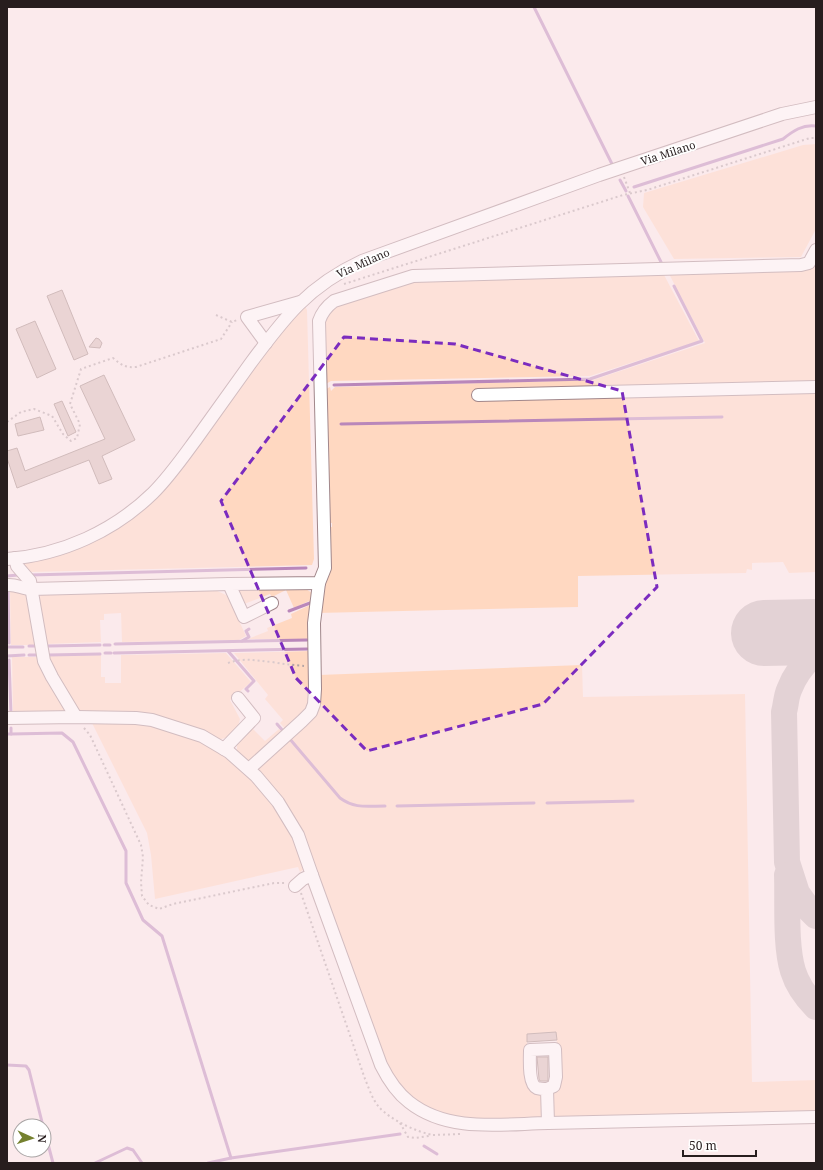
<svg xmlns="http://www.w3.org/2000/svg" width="823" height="1170" font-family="'Noto Serif',serif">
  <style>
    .green { fill: #ffd8c1 }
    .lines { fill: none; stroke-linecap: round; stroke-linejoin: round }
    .stream { stroke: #b987ba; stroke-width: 3 }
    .taxiway { stroke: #c6b7b8; stroke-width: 26 }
    .runway { stroke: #c6b7b8; stroke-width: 66 }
    .building { fill: #d6bbb6; stroke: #9d847f }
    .minor-casing { stroke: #a1878b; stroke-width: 14 }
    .path { stroke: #b2a3a5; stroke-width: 2; stroke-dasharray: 2 3; stroke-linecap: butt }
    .minor { stroke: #fff; stroke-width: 12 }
    .marked { fill: none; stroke: #7b2cbf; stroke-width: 3; stroke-dasharray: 8 5; stroke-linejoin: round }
    .labels { text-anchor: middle; stroke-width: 4; stroke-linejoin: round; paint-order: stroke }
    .street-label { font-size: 11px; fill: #271d1e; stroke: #fff }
  </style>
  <rect width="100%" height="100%" fill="#fbeaec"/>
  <g class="green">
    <path d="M 816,144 L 816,229 L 801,257 L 674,259 L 643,207 L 644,193 L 803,145 Z"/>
    <path d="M 816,256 L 816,572 L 789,573 L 783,562 L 752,563 L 752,570 L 747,569 L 746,573 L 578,576 L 578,607 L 317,613 L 326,584 L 326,527 L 332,527 L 332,523 L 327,523 L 326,389 L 330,387 L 331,391 L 335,387 L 593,380 L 705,343 L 668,272 L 801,268 Z"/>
    <path d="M 663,273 L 699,341 L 590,376 L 331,381 L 324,385 L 325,314 L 341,303 L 415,280 Z"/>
    <path d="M 305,306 L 307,310 L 314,559 L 312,565 L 29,572 L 23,566 L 24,560 L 126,519 L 295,313 Z"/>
    <path d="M 10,587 L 24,593 L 29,597 L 39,645 L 11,645 Z"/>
    <path d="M 303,587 L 312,593 L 311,641 L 308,642 L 308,639 L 248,639 L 268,631 L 267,628 L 292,618 L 291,614 L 310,605 L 309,601 L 294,608 L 286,590 L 272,597 L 270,594 L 244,604 L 238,592 L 243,588 Z"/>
    <path d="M 213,589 L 226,595 L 229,599 L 246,636 L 239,640 L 122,642 L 121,613 L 104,614 L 104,620 L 100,620 L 101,642 L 46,644 L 37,600 L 43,593 Z"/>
    <path d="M 311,651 L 308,710 L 287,731 L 280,723 L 283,720 L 265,699 L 268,695 L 234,653 Z"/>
    <path d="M 226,653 L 251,682 L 230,700 L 240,719 L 238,726 L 228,737 L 218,740 L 197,731 L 80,712 L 47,656 L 101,655 L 101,677 L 105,677 L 105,683 L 121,683 L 121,655 Z"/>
    <path d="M 12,657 L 40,657 L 68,712 L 13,714 Z"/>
    <path d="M 582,665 L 583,697 L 745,694 L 752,1082 L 816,1080 L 816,1113 L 556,1119 L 551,1114 L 553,1090 L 560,1089 L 556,1032 L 527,1034 L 527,1066 L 543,1092 L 543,1116 L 539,1120 L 460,1120 L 415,1102 L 389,1073 L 305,843 L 259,772 L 260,767 L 302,725 L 319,675 Z"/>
    <path d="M 126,721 L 170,728 L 219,750 L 263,789 L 292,832 L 306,868 L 300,872 L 298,867 L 155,899 L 151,855 L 147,833 L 92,723 Z"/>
    <path d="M 252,728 L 265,741 L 279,729 L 283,734 L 249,761 L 244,760 L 237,753 L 237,743 Z"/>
  </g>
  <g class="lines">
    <g class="stream">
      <path d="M 534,7 L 612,164"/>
      <path d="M 620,180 L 626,191"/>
      <path d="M 634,187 L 783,139 C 793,131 803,124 816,126"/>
      <path d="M 628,196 L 661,262"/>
      <path d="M 334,385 L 590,379 L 702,341 L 674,286"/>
      <path d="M 341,424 L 722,417"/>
      <path d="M 30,575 L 306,568"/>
      <path d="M 7,576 L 18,575"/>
      <path d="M 8,589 L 9,643"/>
      <path d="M 289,611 L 310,603"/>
      <path d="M 242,641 L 249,637 L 246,631 L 249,629"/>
      <path d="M 115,644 L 307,640"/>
      <path d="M 104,645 L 110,645"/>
      <path d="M 29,646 L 39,646"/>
      <path d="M 48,646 L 100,645"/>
      <path d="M 7,647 L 23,647"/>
      <path d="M 228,651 L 254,681 L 246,689 L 248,691"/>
      <path d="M 105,653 L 111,653"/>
      <path d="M 114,653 L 307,649"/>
      <path d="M 29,655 L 39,655"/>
      <path d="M 48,655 L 100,654"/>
      <path d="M 7,656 L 24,655"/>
      <path d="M 9,660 L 11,714"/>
      <path d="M 277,724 L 284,732"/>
      <path d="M 7,734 L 11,734 L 11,728"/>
      <path d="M 11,734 L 62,733 L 73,742 L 126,851 L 126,883 L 143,920 L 162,936 L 231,1158"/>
      <path d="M 289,738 L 340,798 C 355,809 367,806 385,806"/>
      <path d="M 547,803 L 633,801"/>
      <path d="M 397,806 L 534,803"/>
      <path d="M 7,1065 L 26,1066 L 29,1070 L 43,1126"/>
      <path d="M 44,1129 L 53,1163"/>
      <path d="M 424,1146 L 437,1154"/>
      <path d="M 95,1163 L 127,1148 L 133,1150 L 142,1163"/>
      <path d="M 208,1163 L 231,1158 L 400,1134"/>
    </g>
    <g class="taxiway">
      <path d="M 816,652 C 805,662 794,676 789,690 C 786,697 786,705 784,712 L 787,862 L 797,893 L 807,907 L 816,916"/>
      <path d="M 787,875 C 788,903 785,945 793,971 C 797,984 806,997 816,1007"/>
    </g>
    <path class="runway" d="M 764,633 L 816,632"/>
  </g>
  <g class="building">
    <path d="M 62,290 L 88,354 L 74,360 L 47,296 Z"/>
    <path d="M 35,321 L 56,369 L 37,378 L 16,329 Z"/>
    <path d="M 96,338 L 99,339 L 102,343 L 100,348 L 89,347 Z"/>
    <path d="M 104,375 L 135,440 L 102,456 L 112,479 L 99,484 L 89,460 L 17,488 L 7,458 L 7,451 L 17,448 L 25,471 L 105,439 L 80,386 Z"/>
    <path d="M 62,401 L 76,432 L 68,436 L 54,404 Z"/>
    <path d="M 40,417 L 44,430 L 18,436 L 15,424 Z"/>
    <path d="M 556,1032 L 557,1040 L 527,1042 L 527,1034 Z"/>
    <path d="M 537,1057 L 548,1057 L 548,1081 L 540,1081 L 539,1079 Z"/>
  </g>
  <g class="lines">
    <defs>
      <g id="minor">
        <path d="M 266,343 L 247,317 L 300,302"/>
        <path d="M 478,395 L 816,387"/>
        <path d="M 15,558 L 17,566 L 30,581 L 44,661 L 52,677 L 76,717"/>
        <path d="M 7,559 C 62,555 114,531 153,493 C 170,476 183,457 197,438 C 214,414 232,389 250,364 C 284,318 308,286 362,261 L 599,175 L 782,114 L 816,107"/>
        <path d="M 7,585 C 16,584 23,589 31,589 L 229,584"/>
        <path d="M 272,603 L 244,617 L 229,584 L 319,583 L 325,568 L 319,321 C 322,312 326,307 334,301 L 413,276 L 801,265 L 809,263 L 816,250"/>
        <path d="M 7,718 L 76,717 L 136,718 L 152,720 L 202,736 L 224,749 L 254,718 L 238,698"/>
        <path d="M 224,749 L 229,752 L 256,776 L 278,802 L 298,835 L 312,875 L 303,879 L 295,886"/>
        <path d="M 249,769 L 302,721 L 311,712 L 314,704 L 315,689 L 314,623 L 319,583"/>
        <path d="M 312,875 L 381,1065 C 388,1079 396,1092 409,1102 C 448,1133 501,1124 548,1123 L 547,1089 L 554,1086 L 556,1077 L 555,1049 L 530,1050 C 530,1058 528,1084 537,1088 C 540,1089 545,1089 547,1089"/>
        <path d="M 548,1123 L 816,1117"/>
      </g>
    </defs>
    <use href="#minor" class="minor-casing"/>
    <g class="path">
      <path d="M 624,177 L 630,193"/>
      <path d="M 344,284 L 623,195 L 647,190 L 810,138 L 816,138"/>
      <path d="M 216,315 L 232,322 L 237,320"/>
      <path d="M 7,422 L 21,412 L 34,409 L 52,416 L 63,434 L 71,441 L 77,438 L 80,424 L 70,404 L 81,369 L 113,358 C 121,365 126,368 136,367 L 221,339 L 232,322"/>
      <path d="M 228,663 C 245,657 256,661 272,662 C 283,664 293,665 304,666"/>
      <path d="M 84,728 L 90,735 L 141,845 L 143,857 L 141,882 L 142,896 L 149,905 L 159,909 L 173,904 L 274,883 L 285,883"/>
      <path d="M 301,893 L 365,1079 C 369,1088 372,1099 379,1107 C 389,1119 418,1133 434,1135"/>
      <path d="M 400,1123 L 408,1137 L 415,1138 L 429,1136"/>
      <path d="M 433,1135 L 461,1134"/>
    </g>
    <use href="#minor" class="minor"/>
  </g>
  <path d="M0 0H823V1170H0ZM 344,337 L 455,344 L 622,391 L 657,587 L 543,704 L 367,751 L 296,678 L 221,501 Z" fill="#fbeaec" fill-opacity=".55" fill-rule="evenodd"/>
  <path class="marked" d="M 344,337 L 455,344 L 622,391 L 657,587 L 543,704 L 367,751 L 296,678 L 221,501 Z"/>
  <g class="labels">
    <g class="street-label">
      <text transform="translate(668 153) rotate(-18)" y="4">Via Milano</text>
      <text transform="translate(363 263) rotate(-24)" y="4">Via Milano</text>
    </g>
  </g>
  <rect width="823" height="1170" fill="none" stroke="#271d1e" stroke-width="16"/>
  <g transform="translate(32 1138) rotate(93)"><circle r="19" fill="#ffffff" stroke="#a9a5a5"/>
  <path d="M0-3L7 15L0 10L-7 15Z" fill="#75812f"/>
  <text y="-6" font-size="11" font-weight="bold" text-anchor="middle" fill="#271d1e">N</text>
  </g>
  <path d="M683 1150v6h73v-6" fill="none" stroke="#271d1e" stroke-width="2"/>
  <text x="689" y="1150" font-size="12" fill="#271d1e" stroke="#ffffff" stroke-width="3" paint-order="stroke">50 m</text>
</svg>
